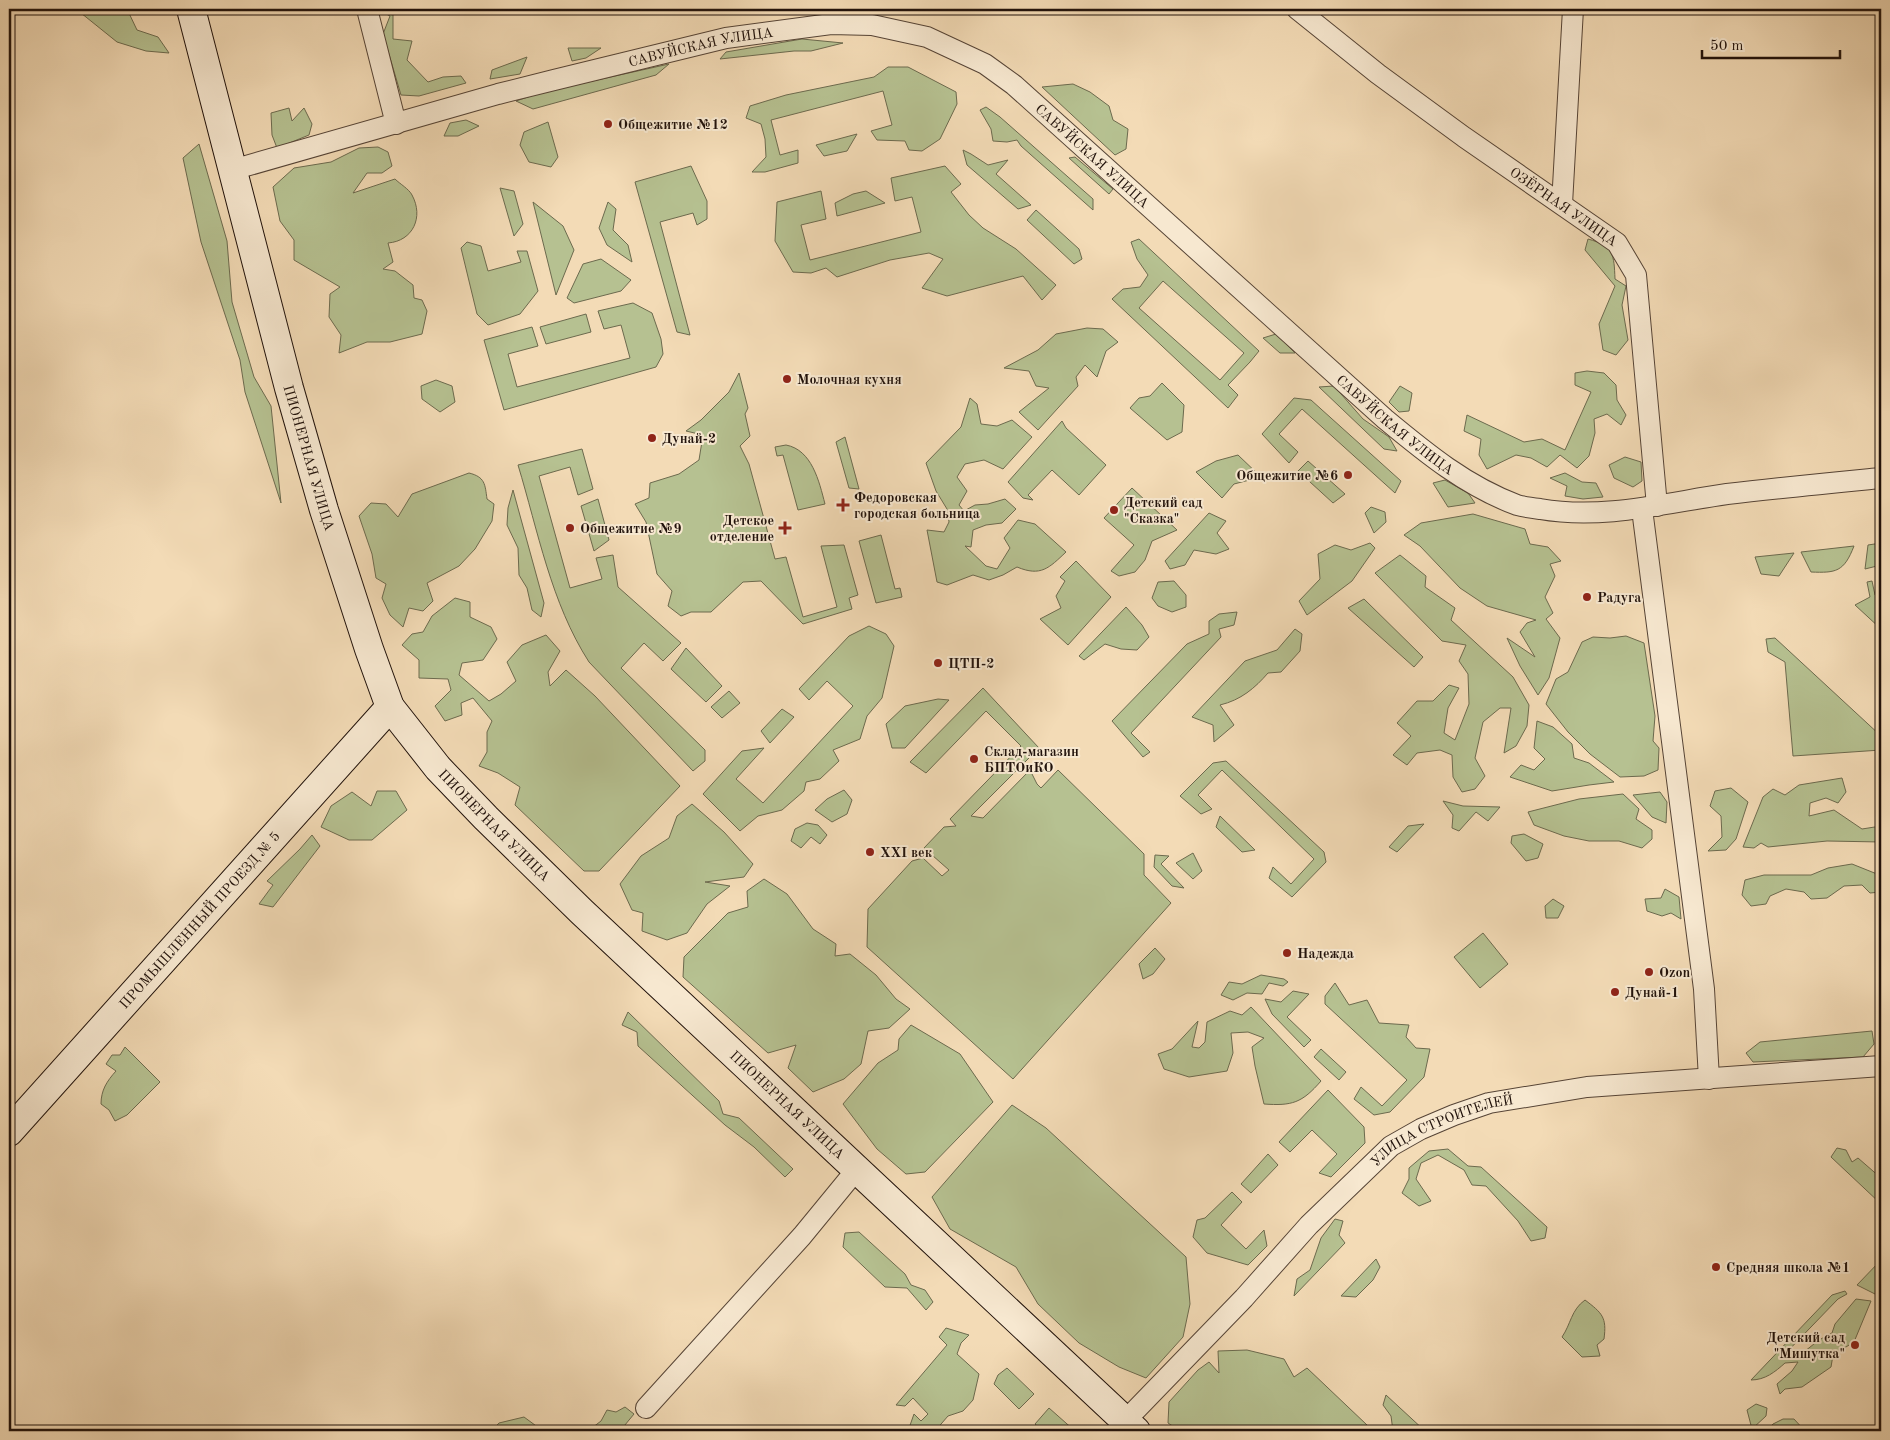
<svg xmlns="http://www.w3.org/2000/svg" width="1890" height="1440" font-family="'Old Standard TT',serif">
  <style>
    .green { fill: #b6c191; stroke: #6c6a4e; fill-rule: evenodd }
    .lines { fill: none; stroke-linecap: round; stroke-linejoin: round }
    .street-casing { stroke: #564436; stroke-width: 22 }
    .secondary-casing { stroke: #21120b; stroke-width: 30 }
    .street { stroke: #f7e8d0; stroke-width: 20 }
    .secondary { stroke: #f7e8d0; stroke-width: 28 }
    .poi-dot { fill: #8f2418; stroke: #f7e8d0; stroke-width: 2 }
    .labels { text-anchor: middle; stroke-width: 4; stroke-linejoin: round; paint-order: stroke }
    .street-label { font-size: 14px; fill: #21120b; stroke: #f7e8d0 }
    .poi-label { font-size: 14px; font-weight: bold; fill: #21120b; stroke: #f7e8d0; text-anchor: start }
  </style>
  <rect width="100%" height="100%" fill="#f3dbb6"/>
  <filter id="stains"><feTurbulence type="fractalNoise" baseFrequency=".004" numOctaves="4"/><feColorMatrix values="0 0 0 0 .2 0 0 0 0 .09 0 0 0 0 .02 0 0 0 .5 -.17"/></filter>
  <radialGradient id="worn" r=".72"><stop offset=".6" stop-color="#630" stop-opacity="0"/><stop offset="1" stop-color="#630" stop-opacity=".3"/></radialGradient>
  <g class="green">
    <path d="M 76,9 L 127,9 L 137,30 L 158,37 L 169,53 L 146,51 L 117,42 Z"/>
    <path d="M 377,9 L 393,9 L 393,39 L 412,41 L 407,60 L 428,82 L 443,77 L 461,76 L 466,83 L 419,96 L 401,95 L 383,34 L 390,16 Z"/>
    <path d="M 802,39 L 843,43 L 811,51 L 794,51 L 720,59 L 726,52 Z"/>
    <path d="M 568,48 L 601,48 L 586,58 L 572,61 Z"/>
    <path d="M 527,57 L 520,74 L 490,79 L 492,70 Z"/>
    <path d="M 669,64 L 656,75 L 533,109 L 516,101 L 543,92 Z"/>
    <path d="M 888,67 L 908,67 L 956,92 L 957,104 L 940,139 L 922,151 L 909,150 L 905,141 L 877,140 L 871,131 L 892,125 L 883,91 L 771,120 L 780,155 L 798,150 L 798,163 L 765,172 L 752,172 L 766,157 L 765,139 L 761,124 L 746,118 L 750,106 L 786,95 L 874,77 Z"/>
    <path d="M 1073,84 L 1090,92 L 1109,106 L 1113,120 L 1128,129 L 1126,149 L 1115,155 L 1042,87 Z"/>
    <path d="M 986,107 L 1000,117 L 1093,199 L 1093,210 L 1021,146 L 1017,140 L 1007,142 L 993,141 L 991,129 L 980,110 Z"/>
    <path d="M 289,108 L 292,121 L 304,108 L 312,124 L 309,135 L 277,148 L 272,135 L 271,113 Z"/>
    <path d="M 466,120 L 479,126 L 458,136 L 444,136 L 450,123 Z"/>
    <path d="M 548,122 L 558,157 L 551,167 L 529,162 L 520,145 L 524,132 Z"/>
    <path d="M 857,134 L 847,151 L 824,156 L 816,145 Z"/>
    <path d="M 199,144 L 227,241 L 232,302 L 254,377 L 271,406 L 281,503 L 245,392 L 240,360 L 201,242 L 183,158 Z"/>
    <path d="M 378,147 L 388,152 L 392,166 L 382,173 L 367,173 L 353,193 L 395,179 C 400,184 409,189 412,195 C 424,217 413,241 388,243 L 393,262 L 383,269 L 395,271 L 413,285 L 414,298 L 422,300 L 427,311 L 422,334 L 390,342 L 367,342 L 339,353 L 341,335 L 329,317 L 330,294 L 340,287 L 294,260 L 294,240 L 280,221 L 273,187 L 294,168 L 331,162 L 359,148 Z"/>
    <path d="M 963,150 L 971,154 L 988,165 L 1008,160 L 996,174 L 1031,205 L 1018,209 L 967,165 Z"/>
    <path d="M 1075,157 L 1113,189 L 1109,194 L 1069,158 Z"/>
    <path d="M 691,166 L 707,201 L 707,219 L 697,225 L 693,213 L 660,222 L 690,335 L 677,332 L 635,182 Z"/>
    <path d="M 945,166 L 961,184 L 951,192 L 969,215 L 983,228 L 1016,249 L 1056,285 L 1042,300 L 1023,276 L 947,296 L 922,288 L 943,259 L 929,253 L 890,260 L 837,277 L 826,268 L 811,273 L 793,272 L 775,241 L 777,202 L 821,191 L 826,219 L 801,225 L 810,260 L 921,232 L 912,197 L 895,201 L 891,178 Z"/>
    <path d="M 500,188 L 514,191 L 523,224 L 514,236 Z"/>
    <path d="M 866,191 L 885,203 L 837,216 L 835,203 L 853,194 Z"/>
    <path d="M 533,202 L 563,226 L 574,250 L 556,295 Z"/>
    <path d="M 608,202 L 616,209 L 613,230 L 628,245 L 632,262 L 607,245 L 599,228 Z"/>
    <path d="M 1036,210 L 1079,249 L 1082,259 L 1074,264 L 1027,220 Z"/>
    <path d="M 1139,239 L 1259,351 L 1250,362 L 1228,385 L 1238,395 L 1228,408 L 1112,299 L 1123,289 L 1140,287 L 1148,275 L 1137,259 L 1131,242 ZM 1163,281 L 1244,353 L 1220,380 L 1139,308 Z"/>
    <path d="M 1588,239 C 1614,246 1614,255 1615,279 L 1626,286 L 1622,305 L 1628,340 L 1616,355 L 1603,350 L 1599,324 L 1615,286 L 1585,250 Z"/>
    <path d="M 467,242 L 481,246 L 488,271 L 521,262 L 517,251 L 527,251 L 538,291 L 520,314 L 488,325 L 477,314 L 461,248 Z"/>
    <path d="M 601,259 L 631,280 L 621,291 L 574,303 L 567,298 L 583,264 Z"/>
    <path d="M 633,303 L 652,313 L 661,339 L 663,354 L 656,367 L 504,410 L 484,340 L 532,327 L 538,346 L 508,354 L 517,387 L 630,358 L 621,325 L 604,329 L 598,311 Z"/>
    <path d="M 586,314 L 591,332 L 546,344 L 540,327 Z"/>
    <path d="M 1087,328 L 1103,329 L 1118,342 L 1106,351 L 1097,377 L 1085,365 L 1076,377 L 1078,386 L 1038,430 L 1019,412 L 1049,388 L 1036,386 L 1029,371 L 1004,368 L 1038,350 L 1056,334 Z"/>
    <path d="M 1276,334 L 1295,353 L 1280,353 L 1263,338 Z"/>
    <path d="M 1587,371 L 1604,373 L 1616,385 L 1617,400 L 1626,415 L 1621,425 L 1607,414 L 1594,419 L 1595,433 L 1589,456 L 1577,468 L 1560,455 L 1547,467 L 1531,458 L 1516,455 L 1487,469 L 1479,455 L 1481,439 L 1464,431 L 1467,415 L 1524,442 L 1542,439 L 1565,450 L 1591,392 L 1575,385 L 1575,373 Z"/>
    <path d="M 739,373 L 748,408 L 745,414 L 750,436 L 740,446 L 749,464 L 775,559 L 786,557 L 803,617 L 837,607 L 821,546 L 844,545 L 858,595 L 849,598 L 852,609 L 803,624 L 761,581 L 743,582 L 711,612 L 691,612 L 681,616 L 668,606 L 672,591 L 657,574 L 646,522 L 635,504 L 649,498 L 650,483 L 679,474 L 699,460 L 703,435 L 686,431 L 701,420 L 729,392 Z"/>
    <path d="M 436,380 L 452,386 L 455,402 L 440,412 L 422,399 L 421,386 Z"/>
    <path d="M 1162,383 L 1184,405 L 1182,432 L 1167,440 L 1130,408 L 1139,398 L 1150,396 Z"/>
    <path d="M 1334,386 L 1363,419 L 1389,437 L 1397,451 L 1384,449 L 1319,387 Z"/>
    <path d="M 1400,386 L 1412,393 L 1409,411 L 1399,412 L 1389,402 Z"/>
    <path d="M 970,398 L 977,404 L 981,424 L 997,426 L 1012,420 L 1032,437 L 1003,469 L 984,460 L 965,464 L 957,477 L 967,491 L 959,505 L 964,511 L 975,505 L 988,504 L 1005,499 L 1016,509 L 1002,523 L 986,525 L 973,530 L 971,547 L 965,546 L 986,566 L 997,569 L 1010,548 L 1004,538 L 1018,520 L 1035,524 L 1066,552 C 1049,568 1041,577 1017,567 L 1003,575 L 989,580 L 973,575 L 947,585 L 937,582 L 927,530 L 944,532 L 949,522 L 947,509 L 936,491 L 926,463 L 961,427 Z"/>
    <path d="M 1294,398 L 1311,400 L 1401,481 L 1395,493 L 1302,409 L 1279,434 L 1298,452 L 1289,463 L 1262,434 Z"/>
    <path d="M 1062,421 L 1066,428 L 1106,465 L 1079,495 L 1052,470 L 1028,495 L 1033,500 L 1023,498 L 1008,482 Z"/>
    <path d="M 845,437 L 859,489 L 849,488 L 836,442 Z"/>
    <path d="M 786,445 C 812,450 819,481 825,504 L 798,510 L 783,455 L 777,456 L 775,447 Z"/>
    <path d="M 582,449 L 593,489 L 578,495 L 570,467 L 539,476 L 570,588 L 602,579 L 596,558 L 613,555 L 618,587 L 681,643 L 663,661 L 644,643 L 621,668 L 705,750 L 705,761 L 693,771 L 589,662 C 551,603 538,531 518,465 Z"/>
    <path d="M 1238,455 L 1261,477 L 1234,484 L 1222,498 L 1196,472 L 1216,461 Z"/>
    <path d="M 1625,457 L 1641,462 L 1642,481 L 1633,487 L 1614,478 L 1609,465 Z"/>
    <path d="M 1308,461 L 1345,494 L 1333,503 L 1298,471 Z"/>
    <path d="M 469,473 C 485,477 485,484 487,499 L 494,504 L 492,521 L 475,549 L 459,566 L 427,583 L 433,601 L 423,611 L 409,608 L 403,627 L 390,615 L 382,598 L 386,584 L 376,578 L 372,554 L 359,516 L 371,503 L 386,504 L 398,517 L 412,494 Z"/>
    <path d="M 1565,473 L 1582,482 L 1596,483 L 1603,497 L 1583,499 L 1565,496 L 1567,486 L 1550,478 Z"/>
    <path d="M 1445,480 L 1468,493 L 1475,503 L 1448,507 L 1433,483 Z"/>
    <path d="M 1132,488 L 1177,530 L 1152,541 L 1145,560 L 1135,572 L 1119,576 L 1111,571 L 1134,545 L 1104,518 Z"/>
    <path d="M 513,490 L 544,603 L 541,617 L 532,610 L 527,588 L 519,575 L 518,548 L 507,525 L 508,508 Z"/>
    <path d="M 598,499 L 609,540 L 594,551 L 581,506 Z"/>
    <path d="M 1371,507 L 1385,512 L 1386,522 L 1374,533 L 1365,513 Z"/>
    <path d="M 1209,513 L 1226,521 L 1217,533 L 1229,549 L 1216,554 L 1194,550 L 1185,565 L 1170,569 L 1165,561 Z"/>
    <path d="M 1473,514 L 1525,529 L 1530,544 L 1548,547 L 1561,561 L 1550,564 L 1555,576 L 1545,597 L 1553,613 L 1546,619 L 1560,638 L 1549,678 L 1538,695 L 1520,666 L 1507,638 L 1535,657 L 1520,632 L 1527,623 L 1536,620 L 1487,606 L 1460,588 L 1420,546 L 1404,535 L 1421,523 Z"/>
    <path d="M 881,535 L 895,589 L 900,588 L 902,597 L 876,603 L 859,541 Z"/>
    <path d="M 1370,543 L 1375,548 L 1352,581 L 1307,615 L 1299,601 L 1320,579 L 1318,554 L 1335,545 L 1351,550 Z"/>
    <path d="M 1881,543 L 1881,565 L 1865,569 L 1868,545 Z"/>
    <path d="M 1854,546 C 1844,572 1836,573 1811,572 L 1801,552 Z"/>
    <path d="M 1794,553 L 1779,576 L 1761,574 L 1755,557 Z"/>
    <path d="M 1400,555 L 1426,576 L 1425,587 L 1455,608 L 1451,620 L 1513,677 L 1529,705 L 1527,726 L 1516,746 L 1504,753 L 1511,708 L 1500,708 L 1483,722 L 1475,758 L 1485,776 L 1475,789 L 1462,792 L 1453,777 L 1452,755 L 1440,750 L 1417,753 L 1407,765 L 1393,755 L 1411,736 L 1397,723 L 1417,701 L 1433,701 L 1449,685 L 1459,688 L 1448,708 L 1444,733 L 1455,740 L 1469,704 L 1468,674 L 1459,661 L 1466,645 L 1442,641 L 1375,573 Z"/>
    <path d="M 1076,561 L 1111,597 L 1068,645 L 1040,619 L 1061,608 L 1056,596 L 1065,581 L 1060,577 Z"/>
    <path d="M 1174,581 L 1186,595 L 1186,607 L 1172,612 L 1158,606 L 1152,598 L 1158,582 Z"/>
    <path d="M 1872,581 L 1875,595 L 1881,597 L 1881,629 L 1855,605 L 1870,597 L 1867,582 Z"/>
    <path d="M 455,598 L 470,602 L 470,617 L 491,627 L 497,639 L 483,660 L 462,663 L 459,675 L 489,701 L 501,694 L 516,681 L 507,662 L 522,645 L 546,635 L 560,651 L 548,672 L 550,686 L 566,670 L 595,696 L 680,786 L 599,871 L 584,871 L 515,805 L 520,787 L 498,773 L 479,766 L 487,752 L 487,732 L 492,721 L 473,698 L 461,703 L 462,715 L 445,721 L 435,706 L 451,690 L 448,679 L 419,678 L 419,660 L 402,645 L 412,634 L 423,632 L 432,616 Z"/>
    <path d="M 1364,599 L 1423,657 L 1414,667 L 1348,608 Z"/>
    <path d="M 1126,607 L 1142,625 L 1149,637 L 1137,650 L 1121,649 L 1105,644 L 1084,660 L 1079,656 Z"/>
    <path d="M 1237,612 L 1234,625 L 1219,629 L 1221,637 L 1131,733 L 1150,752 L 1143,757 L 1112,721 L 1187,644 L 1209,634 L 1209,621 L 1219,614 Z"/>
    <path d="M 869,626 L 886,634 L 894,646 L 882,698 L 867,716 L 860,739 L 833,750 L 839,761 L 820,779 L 806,782 L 804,791 L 782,810 L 758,816 L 740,831 L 703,794 L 742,751 L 764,748 L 736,779 L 763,803 L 853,706 L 827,681 L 809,700 L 799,689 L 849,636 Z"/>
    <path d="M 1295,629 L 1302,634 L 1300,651 L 1281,672 L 1268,673 C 1255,688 1241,700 1220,705 L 1234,725 L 1214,742 L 1213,725 L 1192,717 L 1245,661 L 1277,650 Z"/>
    <path d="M 1626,636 L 1644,643 L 1655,716 L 1653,741 L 1659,748 L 1658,770 L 1644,776 L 1620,777 L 1590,754 L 1568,732 L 1546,704 L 1556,679 L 1568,672 L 1582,642 L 1593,637 L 1610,638 Z"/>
    <path d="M 1775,638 L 1881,736 L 1881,750 L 1793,756 L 1785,662 L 1768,652 L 1766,639 Z"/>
    <path d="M 686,648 L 722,686 L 706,702 L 671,669 Z"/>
    <path d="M 983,688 L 1039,748 L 971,816 L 983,818 L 1030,770 L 1037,784 L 1041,788 L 1058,770 L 1144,854 L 1144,875 L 1171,903 L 1013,1079 L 867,947 L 868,909 L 912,861 L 923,858 L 942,876 L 949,870 L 924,848 L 944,827 L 956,826 L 950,819 L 1021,746 L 986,711 L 926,773 L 910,762 Z"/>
    <path d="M 729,691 L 740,703 L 722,718 L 711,707 Z"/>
    <path d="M 938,699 L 949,700 L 905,748 L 892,748 L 886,724 L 905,706 Z"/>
    <path d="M 782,709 L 794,717 L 770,743 L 761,731 Z"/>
    <path d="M 1537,721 L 1553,727 L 1572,744 L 1574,758 L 1589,763 L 1614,782 L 1589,785 L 1552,791 L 1510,777 L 1521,765 L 1534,770 L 1545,759 L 1534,748 Z"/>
    <path d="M 1226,761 L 1324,852 L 1326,862 L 1292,897 L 1269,878 L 1273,867 L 1291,884 L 1314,859 L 1222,770 L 1198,795 L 1212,809 L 1201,814 L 1180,796 L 1213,763 Z"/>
    <path d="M 1842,778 L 1846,792 L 1838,803 L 1826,798 L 1810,803 L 1809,816 L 1834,810 L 1862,829 L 1881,826 L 1881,842 L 1827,841 L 1768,847 L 1761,843 L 1754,848 L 1743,847 L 1763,797 L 1773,789 L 1785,795 L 1799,785 Z"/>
    <path d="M 1731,788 L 1748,802 L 1736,839 L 1726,850 L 1708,851 L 1722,837 L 1721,816 L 1710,806 L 1715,791 Z"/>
    <path d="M 844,790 L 852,800 L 847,814 L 832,822 L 815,810 L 827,799 Z"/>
    <path d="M 377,791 L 396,791 L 407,810 L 372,840 L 349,840 L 321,827 L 331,806 L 352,792 L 371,806 Z"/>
    <path d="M 1660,792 L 1667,802 L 1666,823 L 1652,817 L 1633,795 Z"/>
    <path d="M 1623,794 L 1639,809 L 1636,819 L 1652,830 L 1652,839 L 1642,848 L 1619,841 L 1589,841 L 1564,836 L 1534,825 L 1528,812 L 1579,799 Z"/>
    <path d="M 1443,801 L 1463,806 L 1500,807 L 1488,821 L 1476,812 L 1459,831 L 1452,828 L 1453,815 Z"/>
    <path d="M 692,804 L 724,832 L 753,864 L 744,877 L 705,882 L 730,886 L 707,904 L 687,933 L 667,940 L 642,931 L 643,913 L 632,910 L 620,884 L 641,856 L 669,838 L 677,816 Z"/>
    <path d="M 1220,816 L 1255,850 L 1242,852 L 1216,827 Z"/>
    <path d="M 807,823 L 818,825 L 827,835 L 820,844 L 811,837 L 801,848 L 791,841 L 795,829 Z"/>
    <path d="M 1424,824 L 1397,852 L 1389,847 L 1408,826 Z"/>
    <path d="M 1524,834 L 1543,844 L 1538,858 L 1526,861 L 1511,843 L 1512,836 Z"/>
    <path d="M 312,835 L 320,846 L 273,907 L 259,904 L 273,885 L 267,881 L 300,849 Z"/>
    <path d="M 1193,853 L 1202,871 L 1193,879 L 1176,863 Z"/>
    <path d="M 1155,855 L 1169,856 L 1161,864 L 1184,888 L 1172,886 L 1154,867 Z"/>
    <path d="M 1852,864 L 1877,874 L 1881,882 L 1881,892 L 1870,893 L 1862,885 L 1844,886 L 1827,898 L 1811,899 L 1804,892 L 1786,889 L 1770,896 L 1766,904 L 1751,906 L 1742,895 L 1745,880 L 1764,875 L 1811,875 L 1828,868 Z"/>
    <path d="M 764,879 L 787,894 L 813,929 L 836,944 L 835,956 L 850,954 L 876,975 L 896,999 L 910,1009 L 889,1028 L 868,1031 L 861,1064 L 844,1079 L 813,1092 L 788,1068 L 796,1045 L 768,1053 L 683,977 L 684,957 L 728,913 L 748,907 L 747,891 Z"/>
    <path d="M 1665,889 L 1679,897 L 1681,919 L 1671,913 L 1662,916 L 1647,911 L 1645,899 L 1661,898 Z"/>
    <path d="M 1553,899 L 1564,906 L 1558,918 L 1546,918 L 1545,906 Z"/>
    <path d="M 1483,933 L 1508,964 L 1480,988 L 1454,957 Z"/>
    <path d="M 1155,948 L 1165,959 L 1153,974 L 1143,979 L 1139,964 Z"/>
    <path d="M 1261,975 L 1284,979 L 1288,982 L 1283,986 L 1269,983 L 1262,994 L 1247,993 L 1233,1000 L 1221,995 L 1229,982 L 1242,984 Z"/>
    <path d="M 1335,983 L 1349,1005 L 1367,1000 L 1379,1023 L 1409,1025 L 1406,1037 L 1416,1048 L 1430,1049 L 1424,1077 L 1390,1112 L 1374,1115 L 1354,1099 L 1361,1087 L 1382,1106 L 1407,1080 L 1325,1004 L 1325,996 Z"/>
    <path d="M 1293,991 L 1309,994 L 1287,1017 L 1311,1040 L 1304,1047 L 1272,1014 L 1265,999 L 1281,1002 Z"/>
    <path d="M 1251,1007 L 1321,1081 C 1302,1103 1292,1106 1264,1104 L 1255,1066 L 1252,1047 L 1264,1038 L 1248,1032 L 1231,1033 L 1233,1053 L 1227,1071 L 1189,1077 L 1164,1069 L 1158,1054 L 1172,1049 L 1198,1021 L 1192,1047 L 1199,1048 L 1205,1042 L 1207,1022 L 1230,1011 L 1242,1015 Z"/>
    <path d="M 628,1012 L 719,1101 L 723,1114 L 739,1118 L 793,1169 L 785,1177 L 754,1147 L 725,1125 L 638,1046 L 637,1032 L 622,1025 Z"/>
    <path d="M 911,1025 L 960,1054 L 993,1102 L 925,1172 L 906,1174 L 877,1149 L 843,1104 L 878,1063 L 898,1050 L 899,1039 Z"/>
    <path d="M 1872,1031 L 1874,1044 L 1863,1057 L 1753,1062 L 1746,1053 L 1760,1042 Z"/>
    <path d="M 125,1047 L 160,1082 L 127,1115 L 115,1121 L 109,1110 L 101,1104 C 101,1090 107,1081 116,1071 L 106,1064 L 112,1055 L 120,1055 Z"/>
    <path d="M 1321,1049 L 1346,1072 L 1339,1080 L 1314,1057 Z"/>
    <path d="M 1328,1090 L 1364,1127 L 1365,1143 L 1331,1177 L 1319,1173 L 1337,1154 L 1312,1130 L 1290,1152 L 1279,1142 Z"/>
    <path d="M 1012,1105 L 1046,1128 L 1186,1257 L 1190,1304 L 1183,1337 L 1146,1378 L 1119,1367 L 1079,1343 L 1038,1304 L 1016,1267 L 950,1229 L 932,1197 Z"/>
    <path d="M 1837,1148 L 1846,1150 L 1852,1162 L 1858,1158 L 1881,1178 L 1881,1204 L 1831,1157 Z"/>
    <path d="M 1448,1149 L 1468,1166 L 1481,1167 L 1547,1227 L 1545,1238 L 1531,1241 L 1518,1221 L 1486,1186 L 1472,1185 L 1464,1170 L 1438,1155 L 1421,1163 L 1416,1179 L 1431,1201 L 1419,1206 L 1402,1193 L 1409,1179 L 1409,1168 L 1429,1151 Z"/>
    <path d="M 1268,1154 L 1278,1165 L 1251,1193 L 1241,1184 Z"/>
    <path d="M 1232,1192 L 1242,1202 L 1221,1225 L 1246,1249 L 1264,1230 L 1267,1246 L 1248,1265 L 1207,1253 L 1193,1237 L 1197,1220 L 1205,1218 Z"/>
    <path d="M 1335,1219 L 1343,1221 L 1339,1235 L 1345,1243 L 1294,1296 L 1297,1279 L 1310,1270 L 1321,1238 Z"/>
    <path d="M 859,1232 L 905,1274 L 911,1285 L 925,1290 L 933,1302 L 926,1310 L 907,1288 L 885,1287 L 843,1247 L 845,1233 Z"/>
    <path d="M 1376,1259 L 1380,1267 L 1373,1280 L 1356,1297 L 1341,1296 Z"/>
    <path d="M 1881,1260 L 1881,1290 L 1877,1295 L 1857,1285 Z"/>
    <path d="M 1845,1291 L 1847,1294 L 1838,1299 L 1784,1355 L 1800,1355 L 1819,1340 L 1832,1333 L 1835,1324 L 1856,1299 L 1871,1301 L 1854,1342 L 1833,1355 L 1831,1367 L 1802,1387 L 1785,1389 L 1780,1394 L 1777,1384 L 1792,1371 L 1798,1362 L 1785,1363 C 1775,1372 1765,1380 1751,1380 L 1832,1295 Z"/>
    <path d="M 1585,1300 C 1602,1313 1607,1317 1604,1339 L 1597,1345 L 1600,1356 L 1582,1357 L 1562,1337 C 1571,1324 1571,1310 1585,1300 Z"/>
    <path d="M 946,1328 L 969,1335 L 961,1343 L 957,1354 L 979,1374 L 973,1400 L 963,1411 L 948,1416 L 935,1431 L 908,1431 L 914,1414 L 921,1421 L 928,1414 L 913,1398 L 905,1406 L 896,1405 L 947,1345 L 939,1337 Z"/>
    <path d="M 1247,1350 L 1284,1359 L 1294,1377 L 1307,1368 L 1367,1425 L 1370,1431 L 1180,1431 L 1168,1423 L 1169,1402 L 1198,1370 L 1209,1362 L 1219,1373 L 1218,1351 Z"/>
    <path d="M 1007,1368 L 1034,1394 L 1019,1409 L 994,1384 L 998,1375 Z"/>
    <path d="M 1386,1395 L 1425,1431 L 1393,1431 L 1391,1416 L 1383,1405 Z"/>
    <path d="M 1756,1404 L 1767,1408 L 1766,1416 L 1752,1429 L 1747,1410 Z"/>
    <path d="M 625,1407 L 634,1414 L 620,1431 L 588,1431 L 601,1421 L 607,1410 L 616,1412 Z"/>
    <path d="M 1049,1408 L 1075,1431 L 1043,1431 L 1035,1424 Z"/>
    <path d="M 524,1417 L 543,1431 L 491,1431 L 499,1423 Z"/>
    <path d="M 1783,1419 L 1794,1419 L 1805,1431 L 1766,1431 L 1773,1424 Z"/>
  </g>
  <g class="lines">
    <defs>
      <g id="street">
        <path d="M 367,9 L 396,124"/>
        <path id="s1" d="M 1297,9 L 1378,74 L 1464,137 L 1617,243 L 1636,275 L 1657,506"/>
        <path id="s2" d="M 232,170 L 498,94 L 554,80 L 726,38 L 831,24 L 872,25 L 927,37 L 985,64 L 1014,85 L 1385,419 C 1426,453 1466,486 1517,505 C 1524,507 1532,508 1540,509 C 1603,520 1665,503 1727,494 C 1778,488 1830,483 1881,478"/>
        <path d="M 1562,204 L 1573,9"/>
        <path d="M 1642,509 L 1704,989 L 1709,1079"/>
        <path d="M 646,1408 L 802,1236 L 857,1169"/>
        <path id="s3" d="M 1118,1431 L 1125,1421 L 1244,1298 L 1309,1225 L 1391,1146 L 1421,1129 L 1454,1115 L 1489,1103 L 1587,1087 L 1881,1066"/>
      </g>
      <g id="secondary">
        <path id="s4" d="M 191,9 L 289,388 L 324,510 L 369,649 L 390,707 L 438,768 L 486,818 L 582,912 L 1136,1431"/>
        <path id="s5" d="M 9,1132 L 390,707"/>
      </g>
    </defs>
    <use href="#street" class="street-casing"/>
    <use href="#secondary" class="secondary-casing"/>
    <use href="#street" class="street"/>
    <use href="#secondary" class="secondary"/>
  </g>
  <g class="poi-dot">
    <circle cx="608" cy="124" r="5"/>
    <circle cx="787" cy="379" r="5"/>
    <circle cx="652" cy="438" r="5"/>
    <circle cx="1348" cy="475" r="5"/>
    <path d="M840.5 497.5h5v5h5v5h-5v5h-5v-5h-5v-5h5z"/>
    <circle cx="1114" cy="510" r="5"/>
    <circle cx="570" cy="528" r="5"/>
    <path d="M782.5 520.5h5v5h5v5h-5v5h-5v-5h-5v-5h5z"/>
    <circle cx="1587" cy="597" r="5"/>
    <circle cx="938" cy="663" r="5"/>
    <circle cx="974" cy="759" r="5"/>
    <circle cx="870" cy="852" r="5"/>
    <circle cx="1287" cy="953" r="5"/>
    <circle cx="1649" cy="972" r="5"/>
    <circle cx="1615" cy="992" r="5"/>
    <circle cx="1716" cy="1267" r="5"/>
    <circle cx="1855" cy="1345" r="5"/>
  </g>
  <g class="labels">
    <g class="street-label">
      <text dy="5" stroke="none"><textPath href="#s2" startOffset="485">САВУЙСКАЯ УЛИЦА</textPath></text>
      <text dy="5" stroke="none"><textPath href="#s2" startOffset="920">САВУЙСКАЯ УЛИЦА</textPath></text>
      <text dy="5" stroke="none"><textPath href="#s1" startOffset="332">ОЗЁРНАЯ УЛИЦА</textPath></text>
      <text dy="5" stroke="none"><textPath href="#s2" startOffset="1325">САВУЙСКАЯ УЛИЦА</textPath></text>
      <text dy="5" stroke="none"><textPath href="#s4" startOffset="464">ПИОНЕРНАЯ УЛИЦА</textPath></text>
      <text dy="5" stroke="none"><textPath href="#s4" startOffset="884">ПИОНЕРНАЯ УЛИЦА</textPath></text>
      <text dy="5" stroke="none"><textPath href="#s5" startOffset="285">ПРОМЫШЛЕННЫЙ ПРОЕЗД № 5</textPath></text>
      <text dy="5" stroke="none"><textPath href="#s4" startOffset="1289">ПИОНЕРНАЯ УЛИЦА</textPath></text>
      <text dy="5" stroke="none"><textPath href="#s3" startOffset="448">УЛИЦА СТРОИТЕЛЕЙ</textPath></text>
    </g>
    <g class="poi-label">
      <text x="618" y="129">Общежитие №12</text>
      <text x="797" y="384">Молочная кухня</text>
      <text x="662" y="443">Дунай-2</text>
      <text x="1338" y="480" text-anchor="end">Общежитие №6</text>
      <text x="854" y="502">Федоровская<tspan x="854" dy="16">городская больница</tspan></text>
      <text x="1124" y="507">Детский сад<tspan x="1124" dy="16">"Сказка"</tspan></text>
      <text x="774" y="525" text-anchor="end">Детское<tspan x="774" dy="16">отделение</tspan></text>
      <text x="580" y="533">Общежитие №9</text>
      <text x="1597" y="602">Радуга</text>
      <text x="948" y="668">ЦТП-2</text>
      <text x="984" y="756">Склад-магазин<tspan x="984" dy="16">БПТОиКО</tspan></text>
      <text x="880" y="857">XXI век</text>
      <text x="1297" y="958">Надежда</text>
      <text x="1659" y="977">Ozon</text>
      <text x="1625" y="997">Дунай-1</text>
      <text x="1726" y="1272">Средняя школа №1</text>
      <text x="1845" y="1342" text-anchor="end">Детский сад<tspan x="1845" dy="16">"Мишутка"</tspan></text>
    </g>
  </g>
  <rect width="1890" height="1440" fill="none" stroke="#f3dbb6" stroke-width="30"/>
  <rect x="10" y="10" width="1870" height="1420" fill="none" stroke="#21120b" stroke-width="2.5"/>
  <rect x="15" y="15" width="1860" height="1410" fill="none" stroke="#21120b"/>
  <path d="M1702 50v8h138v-8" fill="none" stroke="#21120b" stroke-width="2.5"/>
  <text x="1710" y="50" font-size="15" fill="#21120b" stroke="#f7e8d0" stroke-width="4" paint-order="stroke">50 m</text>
  <rect width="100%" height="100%" filter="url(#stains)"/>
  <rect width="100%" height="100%" fill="url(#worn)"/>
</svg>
